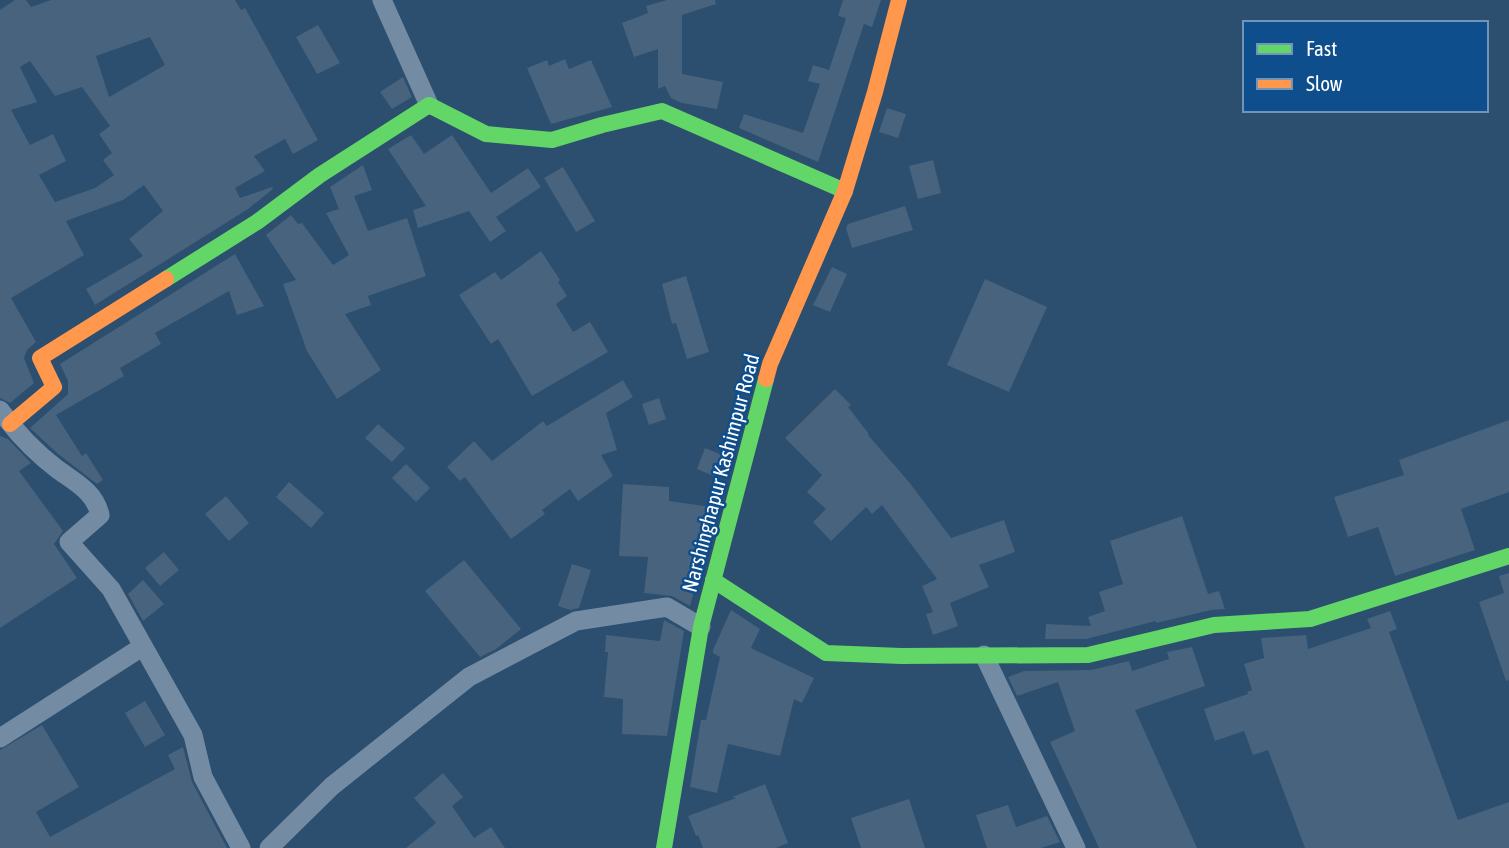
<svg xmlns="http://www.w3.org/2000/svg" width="1509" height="848" font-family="'Asap Condensed',sans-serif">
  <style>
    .building { fill: #47637e; fill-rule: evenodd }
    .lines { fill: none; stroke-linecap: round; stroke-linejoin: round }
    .street { stroke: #738ca4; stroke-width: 19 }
    .fast { stroke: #63d668; stroke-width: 16 }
    .slow { stroke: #ff974d; stroke-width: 16 }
    .labels { text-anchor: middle; stroke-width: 5; stroke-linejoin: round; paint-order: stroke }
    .street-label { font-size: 21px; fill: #fff; stroke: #0f4e8c }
  </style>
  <rect width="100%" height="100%" fill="#2c4e6f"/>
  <g class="building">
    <path d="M 15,0 L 26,0 L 31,7 L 51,0 L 235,0 L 241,10 L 245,8 L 318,140 L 293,154 L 285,139 L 254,156 L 265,171 L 235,188 L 240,198 L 272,187 L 273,189 L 248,209 L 95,305 L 86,289 L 143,256 L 129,239 L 163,211 L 144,185 L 123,200 L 66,221 L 84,255 L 11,298 L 36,342 L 27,350 L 24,358 L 34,383 L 10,403 L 0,398 L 0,10 ZM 150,37 L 165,65 L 109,97 L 96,56 ZM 30,61 L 55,96 L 82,87 L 110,126 L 99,134 L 112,153 L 103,160 L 114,175 L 95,188 L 55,202 L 39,175 L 66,161 L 53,134 L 30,145 L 11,110 L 37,102 L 20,67 Z"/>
    <path d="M 667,0 L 715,0 L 716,4 L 682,15 L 682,74 L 723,82 L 717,109 L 682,103 L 671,98 L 665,86 L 658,89 L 658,49 L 634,57 L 622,23 L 648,13 L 646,6 Z"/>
    <path d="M 843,0 L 881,0 L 872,27 L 864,24 L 818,162 L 739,128 L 744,114 L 803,133 L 820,84 L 808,81 L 813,65 L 829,70 L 846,18 L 838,16 Z"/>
    <path d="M 318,25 L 340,63 L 317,74 L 296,37 Z"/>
    <path d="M 565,59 L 569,69 L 591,60 L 612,107 L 551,124 L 527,68 L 547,60 L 549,66 Z"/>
    <path d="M 403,77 L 412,97 L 392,109 L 380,92 Z"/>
    <path d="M 887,108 L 906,114 L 898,138 L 879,132 Z"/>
    <path d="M 411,135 L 424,154 L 452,135 L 491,193 L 528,168 L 541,187 L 496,217 L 506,231 L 490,242 L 469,211 L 418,228 L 413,210 L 426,206 L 388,149 Z"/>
    <path d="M 933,160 L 941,193 L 918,199 L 909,166 Z"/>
    <path d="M 363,165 L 372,190 L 354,196 L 368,231 L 407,218 L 426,276 L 368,296 L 371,305 L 345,314 L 381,370 L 337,399 L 307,351 L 283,284 L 296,280 L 266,235 L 291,215 L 298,224 L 302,223 L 333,265 L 349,255 L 326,213 L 339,209 L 330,187 Z"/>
    <path d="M 563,167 L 595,221 L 576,232 L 544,178 Z"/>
    <path d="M 905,206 L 913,230 L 852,248 L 846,228 L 848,224 Z"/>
    <path d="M 541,251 L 560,280 L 558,282 L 567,296 L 556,304 L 573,332 L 590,322 L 608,352 L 532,396 L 498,339 L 491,344 L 459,295 L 495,272 L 501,280 Z"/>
    <path d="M 235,254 L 264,306 L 237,315 L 229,291 L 155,333 L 161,344 L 120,368 L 124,376 L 56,415 L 82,456 L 86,453 L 103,480 L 97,484 L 57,453 L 30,428 L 68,394 L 68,381 L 60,364 Z"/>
    <path d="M 832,267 L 847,274 L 830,312 L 813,305 Z"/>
    <path d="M 686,276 L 709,352 L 687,359 L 676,323 L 672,324 L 662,284 Z"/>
    <path d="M 985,279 L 1047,307 L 1009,392 L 947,365 Z"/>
    <path d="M 623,380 L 633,397 L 606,413 L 617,450 L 601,455 L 613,476 L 578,501 L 570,489 L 542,510 L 545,514 L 511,539 L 465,477 L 460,481 L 447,467 L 474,441 L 492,461 L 543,421 L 547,426 Z"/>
    <path d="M 835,389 L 851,405 L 848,407 L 869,434 L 868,435 L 909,482 L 951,538 L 1004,520 L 1015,552 L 979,565 L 989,587 L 950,603 L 958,626 L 933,635 L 926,614 L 933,612 L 922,586 L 937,579 L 882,505 L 872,514 L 866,507 L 831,541 L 813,522 L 826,509 L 807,492 L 822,475 L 785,438 Z"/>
    <path d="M 659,398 L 666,419 L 649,425 L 642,404 Z"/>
    <path d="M 1509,420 L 1509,492 L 1461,509 L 1475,550 L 1395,576 L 1378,527 L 1348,537 L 1334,497 L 1404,475 L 1399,460 Z"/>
    <path d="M 378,424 L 405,448 L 392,462 L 365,438 Z"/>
    <path d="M 0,436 L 8,439 L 31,463 L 19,471 L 63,531 L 54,544 L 77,578 L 0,628 Z"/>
    <path d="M 705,448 L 722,455 L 714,476 L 697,469 Z"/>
    <path d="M 406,464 L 430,488 L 416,502 L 392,478 Z"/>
    <path d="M 289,482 L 324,513 L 311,528 L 276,497 Z"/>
    <path d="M 623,484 L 669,487 L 669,501 L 712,507 L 707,541 L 690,606 L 672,596 L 644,593 L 648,557 L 619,556 Z"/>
    <path d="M 226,496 L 249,523 L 229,541 L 205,514 Z"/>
    <path d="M 1182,516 L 1208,594 L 1219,591 L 1225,609 L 1211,610 L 1156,623 L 1156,621 L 1086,639 L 1045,639 L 1046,624 L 1091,626 L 1088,617 L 1105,611 L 1099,592 L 1123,584 L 1110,541 Z"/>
    <path d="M 164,552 L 179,570 L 160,586 L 145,568 Z"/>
    <path d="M 464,560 L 521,629 L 496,649 L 480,657 L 425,591 Z"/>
    <path d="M 572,564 L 591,570 L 579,608 L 570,610 L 558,606 Z"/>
    <path d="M 1509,573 L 1509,680 L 1506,681 L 1479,602 L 1504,593 L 1499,576 Z"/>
    <path d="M 143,580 L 164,604 L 143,621 L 128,594 Z"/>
    <path d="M 731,610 L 760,629 L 751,648 L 814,678 L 802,703 L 794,699 L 780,756 L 728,744 L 717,793 L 690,787 L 701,720 L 706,720 L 720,657 L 713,653 L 713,650 Z"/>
    <path d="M 1390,611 L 1397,629 L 1389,632 L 1458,820 L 1509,802 L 1509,848 L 1305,848 L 1268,750 L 1253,755 L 1244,731 L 1215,741 L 1204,709 L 1248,694 L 1247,692 L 1252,690 L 1244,664 L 1264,658 L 1261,638 L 1306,635 L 1308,649 L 1371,628 L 1367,619 Z"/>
    <path d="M 664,620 L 684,631 L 667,736 L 622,734 L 623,699 L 604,697 L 608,652 L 605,652 L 606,635 L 660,641 Z"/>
    <path d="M 1192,647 L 1205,686 L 1135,710 L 1197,848 L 1099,848 L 1050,742 L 1075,731 L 1058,682 L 1017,696 L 1008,677 L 1024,671 L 1091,670 L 1129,661 L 1132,671 L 1169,659 L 1167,652 Z"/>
    <path d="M 145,701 L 165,735 L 145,747 L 125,713 Z"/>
    <path d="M 42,725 L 79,787 L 36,812 L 50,837 L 175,769 L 168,755 L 183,747 L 192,782 L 227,848 L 0,848 L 0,750 Z"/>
    <path d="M 443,773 L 463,797 L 452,806 L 474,838 L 491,827 L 505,848 L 406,848 L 436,823 L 414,798 Z"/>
    <path d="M 765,784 L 788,843 L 776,848 L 703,848 L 698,835 L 696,836 L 688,816 L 736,798 L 732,797 Z"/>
    <path d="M 909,799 L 925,848 L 861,848 L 851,818 Z"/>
    <path d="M 1008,805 L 1016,827 L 1047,816 L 1060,842 L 1041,848 L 987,848 L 976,815 Z"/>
  </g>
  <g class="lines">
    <g class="street">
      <path d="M 382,0 L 429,105"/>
      <path d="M 0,410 C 15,431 36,453 57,469 C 75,482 95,492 100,515 L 69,542 L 111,589 L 193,735 L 203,777 L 241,848"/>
      <path d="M 984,655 L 1076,848"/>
      <path d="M 0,738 L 142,647"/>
      <path d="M 269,848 L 332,786 L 469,677 L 576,621 L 667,607 L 701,627"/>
    </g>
    <g class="fast">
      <path d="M 166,279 L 257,222 L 320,175 L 429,105 L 486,134 L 552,140 L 602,125 L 662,111 L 845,191"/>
      <path d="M 713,580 L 826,653 L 901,656 L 1088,655 L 1214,625 L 1310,619 L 1509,556"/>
      <path d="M 664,848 L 701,627 L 766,379"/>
    </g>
    <g class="slow">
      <path d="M 766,379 L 770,364 L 845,191 L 875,92 L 899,0"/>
      <path d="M 10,424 L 54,387 L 40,358 L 166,279"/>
    </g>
  </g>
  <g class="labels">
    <g class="street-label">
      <text transform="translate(721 473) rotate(-75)" y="7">Narshinghapur Kashimpur Road</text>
    </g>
  </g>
  <rect x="1243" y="21" width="245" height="91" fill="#0f4e8c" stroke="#6f95ba" stroke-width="2"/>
  <rect x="1257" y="44" width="35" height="10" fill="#63d668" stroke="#6f95ba" stroke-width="2"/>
  <text x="1306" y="56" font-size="21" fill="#ffffff">Fast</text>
  <rect x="1257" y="79" width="35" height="10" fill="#ff974d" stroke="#6f95ba" stroke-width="2"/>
  <text x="1306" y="91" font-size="21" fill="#ffffff">Slow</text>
</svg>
